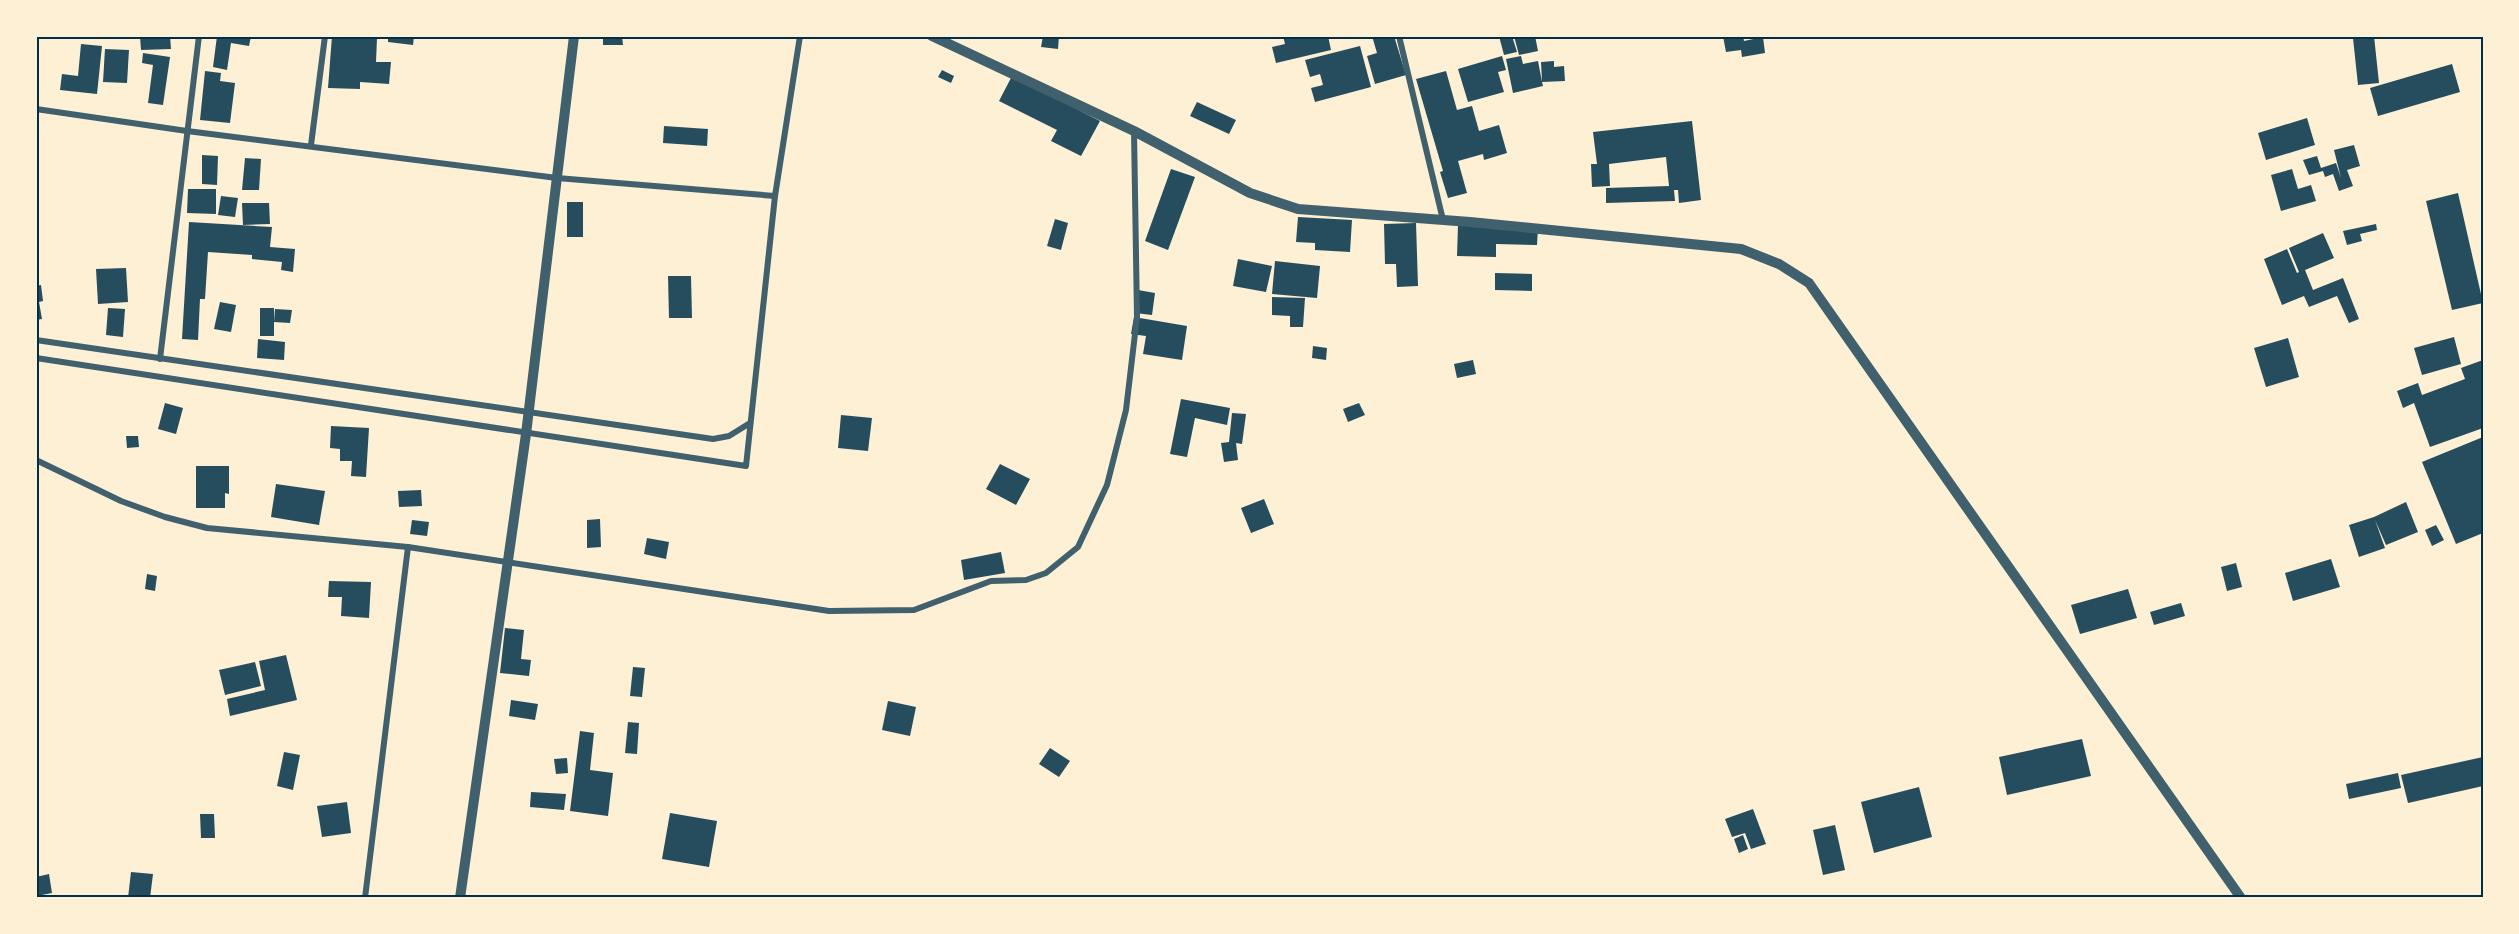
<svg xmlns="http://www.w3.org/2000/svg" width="2519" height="934" font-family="'DM Sans',sans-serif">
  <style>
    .building { fill: #264d5e }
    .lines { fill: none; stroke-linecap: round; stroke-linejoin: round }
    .minor { stroke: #3f606c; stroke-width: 6 }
    .tertiary { stroke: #3f606c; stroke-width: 10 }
    .neatline { fill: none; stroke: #003049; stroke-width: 2 }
  </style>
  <rect width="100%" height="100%" fill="#fdf0d5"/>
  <g class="building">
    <path d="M 140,36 L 170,36 L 171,49 L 141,50 Z"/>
    <path d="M 217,36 L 251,36 L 249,46 L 231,43 L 227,70 L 213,67 Z"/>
    <path d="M 332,36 L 414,36 L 413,45 L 388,42 L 388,39 L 377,38 L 376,62 L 391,62 L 389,84 L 360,82 L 360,89 L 328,88 Z"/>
    <path d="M 603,36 L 622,36 L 623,45 L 603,45 Z"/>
    <path d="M 1043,36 L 1059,36 L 1058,49 L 1041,47 Z"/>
    <path d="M 1283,36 L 1328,36 L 1331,50 L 1276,63 L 1272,47 L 1285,44 Z"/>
    <path d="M 1372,36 L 1394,36 L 1406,75 L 1375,84 L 1367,56 L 1377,53 Z"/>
    <path d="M 1499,36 L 1512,36 L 1517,52 L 1504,55 Z"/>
    <path d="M 1514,36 L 1535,36 L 1538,51 L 1519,55 Z"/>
    <path d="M 1723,36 L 1743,36 L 1744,41 L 1763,37 L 1765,53 L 1742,57 L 1741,50 L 1726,52 Z"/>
    <path d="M 2374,36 L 2379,83 L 2358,85 L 2353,38 Z"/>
    <path d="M 81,44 L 102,46 L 97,94 L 60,90 L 62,74 L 78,76 Z"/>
    <path d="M 1360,46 L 1371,87 L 1315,102 L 1311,88 L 1323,85 L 1320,74 L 1310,77 L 1305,60 Z"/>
    <path d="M 105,49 L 129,50 L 127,83 L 103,82 Z"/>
    <path d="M 143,53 L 170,57 L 163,105 L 148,103 L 153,65 L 142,63 Z"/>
    <path d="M 1502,56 L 1506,70 L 1498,72 L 1504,92 L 1468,102 L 1458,69 Z"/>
    <path d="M 1521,56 L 1523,64 L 1538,61 L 1542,82 L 1541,62 L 1554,61 L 1554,67 L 1564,66 L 1565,81 L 1542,82 L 1543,86 L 1513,93 L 1506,59 Z"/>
    <path d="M 2452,64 L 2460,92 L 2378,116 L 2370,88 Z"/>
    <path d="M 942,70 L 954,76 L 951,83 L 938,77 Z"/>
    <path d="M 205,71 L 221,73 L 220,81 L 235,83 L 230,123 L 200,120 Z"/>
    <path d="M 1446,71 L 1457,110 L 1472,106 L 1479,131 L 1499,125 L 1507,153 L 1484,160 L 1483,154 L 1458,161 L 1467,193 L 1448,198 L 1440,172 L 1443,171 L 1416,79 Z"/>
    <path d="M 1012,76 L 1100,121 L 1081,156 L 1051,141 L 1057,130 L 999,101 Z"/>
    <path d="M 1197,102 L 1236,120 L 1229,134 L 1190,116 Z"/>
    <path d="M 2307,118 L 2315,145 L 2266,160 L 2258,133 Z"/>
    <path d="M 1692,121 L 1701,200 L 1679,203 L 1678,190 L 1674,190 L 1675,201 L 1606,203 L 1606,188 L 1669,186 L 1666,157 L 1609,164 L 1610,186 L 1592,187 L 1591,164 L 1597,164 L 1593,132 Z"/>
    <path d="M 664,126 L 708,129 L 707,146 L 663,143 Z"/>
    <path d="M 2354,145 L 2360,166 L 2347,170 L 2353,186 L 2339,191 L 2333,174 L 2325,177 L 2323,171 L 2309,175 L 2303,160 L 2317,156 L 2321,168 L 2336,163 L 2341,178 L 2334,150 Z"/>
    <path d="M 202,155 L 218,156 L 217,185 L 202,184 Z"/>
    <path d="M 245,158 L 261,159 L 259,190 L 242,190 Z"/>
    <path d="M 1171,169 L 1195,177 L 1168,250 L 1145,241 Z"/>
    <path d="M 2292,169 L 2298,189 L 2311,185 L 2316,201 L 2281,211 L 2271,175 Z"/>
    <path d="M 188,189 L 216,189 L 216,214 L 187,213 Z"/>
    <path d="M 2458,193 L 2483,303 L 2452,310 L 2426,201 Z"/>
    <path d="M 221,196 L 238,198 L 235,217 L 218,215 Z"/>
    <rect x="567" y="202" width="16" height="35"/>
    <path d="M 242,203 L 269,203 L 270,224 L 243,225 Z"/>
    <path d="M 1298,217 L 1352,220 L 1350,252 L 1315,250 L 1315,243 L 1296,242 Z"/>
    <path d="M 1055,219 L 1068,223 L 1061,250 L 1047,246 Z"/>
    <path d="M 189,222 L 272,227 L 270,247 L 295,249 L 293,272 L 281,270 L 282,262 L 252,259 L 252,255 L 208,252 L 205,299 L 200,299 L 198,340 L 182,339 Z"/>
    <path d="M 1416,223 L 1418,286 L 1397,287 L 1396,264 L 1385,264 L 1384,224 Z"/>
    <path d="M 2376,224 L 2377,230 L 2360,234 L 2362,241 L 2347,245 L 2343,231 Z"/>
    <path d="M 1458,225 L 1538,228 L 1537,245 L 1496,244 L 1496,257 L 1457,256 Z"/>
    <path d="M 2323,233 L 2334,258 L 2305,270 L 2313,290 L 2343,278 L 2359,319 L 2349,323 L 2337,296 L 2309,307 L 2304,296 L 2282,305 L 2264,259 L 2287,249 L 2297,273 L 2299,272 L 2289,248 Z"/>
    <path d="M 1238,259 L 1272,266 L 1266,292 L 1233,286 Z"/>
    <path d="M 1275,261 L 1320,266 L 1317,298 L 1272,294 Z"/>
    <path d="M 126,268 L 128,302 L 98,304 L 96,269 Z"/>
    <path d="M 1495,273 L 1532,274 L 1532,291 L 1495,290 Z"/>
    <path d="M 668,276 L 691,276 L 692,318 L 669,318 Z"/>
    <path d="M 41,285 L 43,301 L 39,302 L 42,319 L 36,320 L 36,286 Z"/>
    <path d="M 1138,290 L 1155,293 L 1152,315 L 1135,313 Z"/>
    <path d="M 1272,297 L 1305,298 L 1303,327 L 1290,327 L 1290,316 L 1272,315 Z"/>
    <path d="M 220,302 L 236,305 L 231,332 L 214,329 Z"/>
    <path d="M 108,308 L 125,309 L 123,337 L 106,335 Z"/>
    <rect x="260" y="308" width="14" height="28"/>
    <path d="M 275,309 L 292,310 L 290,323 L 274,322 Z"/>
    <path d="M 1134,317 L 1187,326 L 1182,360 L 1143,354 L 1146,336 L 1131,334 Z"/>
    <path d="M 2454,337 L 2461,364 L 2422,375 L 2414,348 Z"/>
    <path d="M 2288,338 L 2299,377 L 2266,387 L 2254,348 Z"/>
    <path d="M 258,339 L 285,342 L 284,360 L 257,358 Z"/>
    <path d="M 1313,346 L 1327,348 L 1326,360 L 1312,358 Z"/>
    <path d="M 1473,360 L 1476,374 L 1457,378 L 1454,364 Z"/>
    <path d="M 2483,360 L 2483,428 L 2430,447 L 2414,403 L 2403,408 L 2397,391 L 2418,383 L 2422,395 L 2465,379 L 2461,368 Z"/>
    <path d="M 1181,399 L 1230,408 L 1227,425 L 1195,418 L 1187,457 L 1170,454 Z"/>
    <path d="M 165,403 L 183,408 L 176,434 L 158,429 Z"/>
    <path d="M 1359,403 L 1365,415 L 1348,422 L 1343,409 Z"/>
    <path d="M 1232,413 L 1246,414 L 1242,444 L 1236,443 L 1238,460 L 1224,462 L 1221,443 L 1229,442 Z"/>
    <path d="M 841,415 L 872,418 L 868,451 L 838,448 Z"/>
    <path d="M 331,426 L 369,428 L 366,477 L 351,476 L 352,461 L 340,461 L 340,449 L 330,448 Z"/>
    <path d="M 126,436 L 138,436 L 139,447 L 127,448 Z"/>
    <path d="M 2483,437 L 2483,533 L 2456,544 L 2422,462 Z"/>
    <path d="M 1000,464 L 1030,479 L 1016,505 L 986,489 Z"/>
    <path d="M 196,466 L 229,466 L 229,494 L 225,493 L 225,508 L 196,508 Z"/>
    <path d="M 276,484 L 325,491 L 319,525 L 271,517 Z"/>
    <path d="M 421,490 L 422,506 L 399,507 L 398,491 Z"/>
    <path d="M 1264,499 L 1274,524 L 1251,533 L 1241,508 Z"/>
    <path d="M 2406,502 L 2418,532 L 2386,545 L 2375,520 L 2385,548 L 2359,557 L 2349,525 L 2374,517 Z"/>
    <path d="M 600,519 L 601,547 L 587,548 L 587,520 Z"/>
    <path d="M 412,520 L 429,522 L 427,536 L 410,534 Z"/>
    <path d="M 2436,525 L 2444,540 L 2432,546 L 2425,530 Z"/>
    <path d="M 647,538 L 669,542 L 666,559 L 644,554 Z"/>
    <path d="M 1001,552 L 1005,573 L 964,580 L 961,560 Z"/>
    <path d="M 2331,559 L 2340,587 L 2293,601 L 2285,573 Z"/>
    <path d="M 2236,563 L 2242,587 L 2227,591 L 2221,567 Z"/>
    <path d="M 147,574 L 157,576 L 155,591 L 145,589 Z"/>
    <path d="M 329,581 L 371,582 L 369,618 L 341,616 L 342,597 L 328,597 Z"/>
    <path d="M 2128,589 L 2137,618 L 2080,634 L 2071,605 Z"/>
    <path d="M 2181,603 L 2185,616 L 2154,625 L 2150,612 Z"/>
    <path d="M 505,628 L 524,630 L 521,659 L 531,660 L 529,676 L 500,673 Z"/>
    <path d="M 286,655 L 297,700 L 230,716 L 227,699 L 265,690 L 259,661 Z"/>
    <path d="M 255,662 L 261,686 L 225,695 L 219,670 Z"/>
    <path d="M 633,667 L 645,668 L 642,697 L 630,696 Z"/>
    <path d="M 511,700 L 538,704 L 535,720 L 509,716 Z"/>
    <path d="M 888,701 L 916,707 L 910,736 L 882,730 Z"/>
    <path d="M 628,722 L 639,723 L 637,754 L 625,753 Z"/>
    <path d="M 580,731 L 594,733 L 590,770 L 613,773 L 608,816 L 570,811 Z"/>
    <path d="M 2082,739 L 2091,776 L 2007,795 L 1999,757 Z"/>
    <path d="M 1050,748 L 1070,761 L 1059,777 L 1039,764 Z"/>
    <path d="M 284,752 L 300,755 L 293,790 L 277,786 Z"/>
    <path d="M 2483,757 L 2483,786 L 2408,803 L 2401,775 Z"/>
    <path d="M 567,758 L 568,773 L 556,774 L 554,759 Z"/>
    <path d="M 2398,773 L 2401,788 L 2349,799 L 2346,784 Z"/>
    <path d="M 1919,787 L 1932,837 L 1874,853 L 1861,802 Z"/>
    <path d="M 531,792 L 566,794 L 564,810 L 530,807 Z"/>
    <path d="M 347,802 L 351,833 L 322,837 L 317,806 Z"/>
    <path d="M 1753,809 L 1766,844 L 1751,849 L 1745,833 L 1732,837 L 1725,819 Z"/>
    <path d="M 670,813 L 717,821 L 709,867 L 662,859 Z"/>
    <path d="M 200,814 L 214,814 L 215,838 L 201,838 Z"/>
    <path d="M 1835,825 L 1845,870 L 1823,875 L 1813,830 Z"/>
    <path d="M 1743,835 L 1748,849 L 1739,853 L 1734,839 Z"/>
    <path d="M 131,872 L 153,874 L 150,898 L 128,898 Z"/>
    <path d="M 49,874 L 52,893 L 37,896 L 36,877 Z"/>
  </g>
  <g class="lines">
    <g class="minor">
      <path d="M 1399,36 L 1443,220"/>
      <path d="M 36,109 L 187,131 L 557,178 L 775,196"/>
      <path d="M 311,145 L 325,36"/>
      <path d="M 36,340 L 713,439 L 729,436 L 750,423"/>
      <path d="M 36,358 L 746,466 L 775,196 L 800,36"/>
      <path d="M 160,359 L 199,36"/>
      <path d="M 36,460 L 121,501 L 165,517 L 207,528 L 408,547 L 829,611 L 914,610 L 991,581 L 1026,580 L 1046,573 L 1078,547 L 1107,485 L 1126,410 L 1137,317 L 1134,131"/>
      <path d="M 365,898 L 408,547"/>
    </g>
    <g class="tertiary">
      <path d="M 932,36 L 1134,131 L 1250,193 L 1298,209 L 1470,222 L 1741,249 L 1779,264 L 1809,283 L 2241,898"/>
      <path d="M 460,898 L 526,434 L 574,36"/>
    </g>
  </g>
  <rect width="2519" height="934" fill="none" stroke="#fdf0d5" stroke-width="75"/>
  <rect x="38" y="38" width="2444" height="858" class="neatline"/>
</svg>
